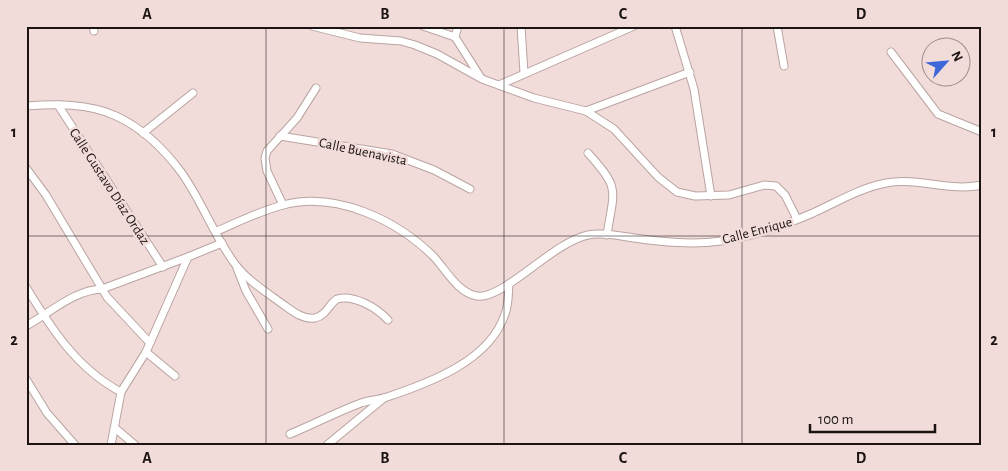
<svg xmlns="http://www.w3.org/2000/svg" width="1008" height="471" font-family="'Alegreya Sans',sans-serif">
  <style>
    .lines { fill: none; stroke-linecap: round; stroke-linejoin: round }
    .street-casing { stroke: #b9a4a1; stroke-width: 9 }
    .street { stroke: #fff; stroke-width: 7 }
    .grid { fill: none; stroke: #1b1413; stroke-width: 1; stroke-opacity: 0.55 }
    .labels { text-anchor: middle; stroke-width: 5; stroke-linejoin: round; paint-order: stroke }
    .street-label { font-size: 14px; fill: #1b1413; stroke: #f2dcd9 }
    .neatline { fill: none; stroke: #1b1413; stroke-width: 2 }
    .grid-label { font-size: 16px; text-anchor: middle; font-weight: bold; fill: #1b1413 }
  </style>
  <rect width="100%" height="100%" fill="#f2dcd9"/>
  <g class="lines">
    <defs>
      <g id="street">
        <path d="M 93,26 L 94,31"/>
        <path d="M 312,26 L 360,38 L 401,41 L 415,45 L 437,54 L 482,79 L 534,98 L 586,111 L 614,129 L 658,177 L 677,192 L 695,196 L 729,195 L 764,185 L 776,186 L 785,195 L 797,219"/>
        <path d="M 423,26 L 455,37 L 481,78"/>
        <path d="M 521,26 L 524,73"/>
        <path d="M 675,26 L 694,89 L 711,196"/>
        <path d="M 777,26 L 784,66"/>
        <path d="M 455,37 L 458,26"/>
        <path d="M 891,52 L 938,114 L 982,132"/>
        <path d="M 499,85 L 634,26"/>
        <path d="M 58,105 L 163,267"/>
        <path d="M 26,106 C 56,104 88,103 116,116 C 142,128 164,149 181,172 C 202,201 214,236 235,264 C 247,280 266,292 281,303 C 291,310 302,320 315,318 C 327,315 328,305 337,299 C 354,294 377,308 388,320"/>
        <path d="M 586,111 L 690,72"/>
        <path d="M 143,133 L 193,93"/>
        <path d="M 280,136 L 392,154 L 434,170 L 470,189"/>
        <path d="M 588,153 C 621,190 614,188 607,235"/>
        <path d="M 26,168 L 46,195 L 107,297 L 150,343"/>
        <path d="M 283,205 L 267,171 L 265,158 L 267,151 L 297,118 L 316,88"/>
        <path d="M 217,231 C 238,222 260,211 283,205 C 336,191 397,220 434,257 C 446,270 458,293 477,296 C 503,300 553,242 588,235 C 603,232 619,236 634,238 C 663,242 692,245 721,241 C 751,237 785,225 813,213 C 837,202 860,188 886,183 C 918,177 950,192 982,185"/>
        <path d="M 237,268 L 246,291 L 268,329"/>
        <path d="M 26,287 C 51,328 77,369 121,392"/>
        <path d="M 26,326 C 50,313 74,290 102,289 L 188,257"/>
        <path d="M 146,352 L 175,376"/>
        <path d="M 26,379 L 47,413 L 75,445"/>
        <path d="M 115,428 L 135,445"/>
        <path d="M 290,434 C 314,424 337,412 361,403 C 369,400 378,400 387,397 C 429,383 490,361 505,314 C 509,304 508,294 509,284"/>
        <path d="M 111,445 L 121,392 L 146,352 L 188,257 L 222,243"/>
        <path d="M 327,445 L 384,398"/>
      </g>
    </defs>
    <use href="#street" class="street-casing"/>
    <use href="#street" class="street"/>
  </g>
  <path class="grid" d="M 266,26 L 266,445M 504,26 L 504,445M 742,26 L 742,445M 26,236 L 982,236"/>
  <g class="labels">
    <g class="street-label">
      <text transform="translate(363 151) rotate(12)" y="5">Calle Buenavista</text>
      <text transform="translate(110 186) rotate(57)" y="5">Calle Gustavo Díaz Ordaz</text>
      <text transform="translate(757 230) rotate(-15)" y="5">Calle Enrique</text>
    </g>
  </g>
  <rect width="1008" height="471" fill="none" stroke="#f2dcd9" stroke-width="55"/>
  <g transform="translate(946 62) rotate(63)"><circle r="24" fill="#f2dcd9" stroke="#9c8c8a"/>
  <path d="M0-4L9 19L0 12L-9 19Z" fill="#3e68da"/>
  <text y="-8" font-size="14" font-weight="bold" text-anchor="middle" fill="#1b1413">N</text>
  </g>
  <path d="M810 424v8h125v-8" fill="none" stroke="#1b1413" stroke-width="2.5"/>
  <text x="818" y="424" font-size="15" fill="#1b1413" stroke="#f2dcd9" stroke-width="4" paint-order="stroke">100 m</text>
  <rect x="28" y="28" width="952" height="416" class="neatline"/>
  <g class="grid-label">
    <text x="147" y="19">A</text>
    <text x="385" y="19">B</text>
    <text x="623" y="19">C</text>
    <text x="861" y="19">D</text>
    <text x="14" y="137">1</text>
    <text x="994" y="137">1</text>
    <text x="14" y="345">2</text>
    <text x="994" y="345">2</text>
    <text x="147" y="463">A</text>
    <text x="385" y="463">B</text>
    <text x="623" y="463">C</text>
    <text x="861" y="463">D</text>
  </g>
</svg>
